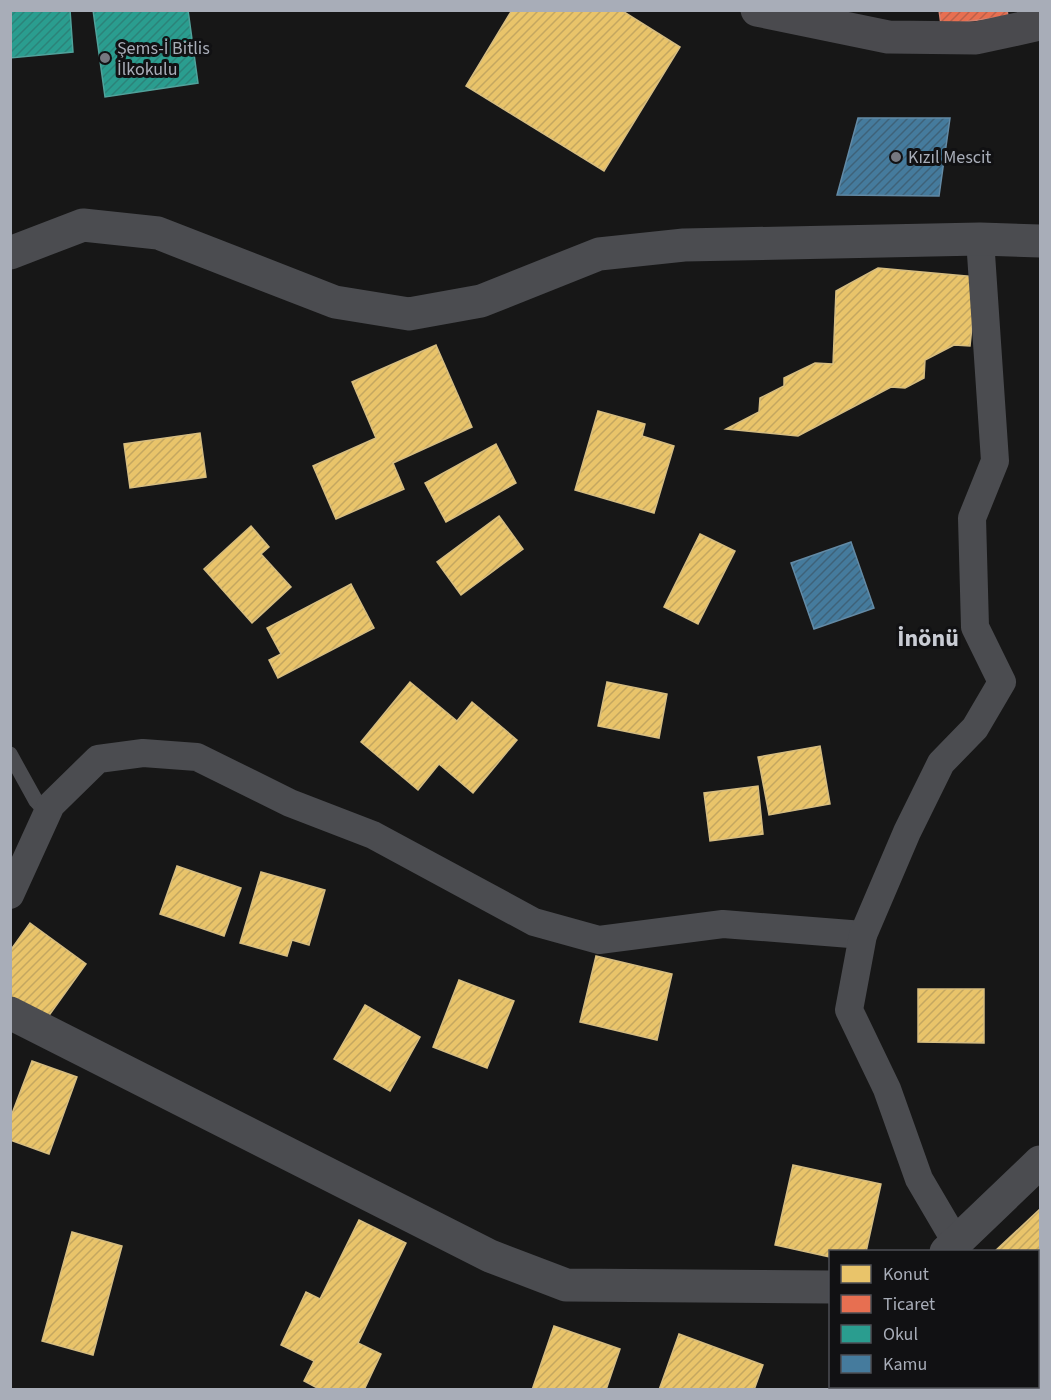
<svg xmlns="http://www.w3.org/2000/svg" width="1051" height="1400" font-family="'Source Sans 3',sans-serif">
  <style>
    .homes { fill: url(#homes-hatch); stroke: #d6bd81; stroke-width: 1.5 }
    .shops { fill: url(#shops-hatch); stroke: #d48270; stroke-width: 1.5 }
    .schools { fill: url(#schools-hatch); stroke: #50a29b; stroke-width: 1.5 }
    .public { fill: url(#public-hatch); stroke: #638aa5; stroke-width: 1.5 }
    .lines { fill: none; stroke-linecap: round; stroke-linejoin: round }
    .service { stroke: #4b4c50; stroke-width: 15 }
    .minor { stroke: #4b4c50; stroke-width: 28 }
    .tertiary { stroke: #4b4c50; stroke-width: 33 }
    .secondary { stroke: #4a4a4e; stroke-width: 33 }
    .poi-dot { fill: #757880; stroke: #111113; stroke-width: 2 }
    .labels { text-anchor: middle; stroke-width: 6; stroke-linejoin: round; paint-order: stroke }
    .poi-label { font-size: 18px; fill: #a8adb8; stroke: #111113; text-anchor: start }
    .district-label { font-size: 24px; font-weight: bold; fill: #c9ccd4; stroke: #111113 }
  </style>
  <defs>
    <pattern id="homes-hatch" width="6" height="6" patternUnits="userSpaceOnUse" patternTransform="scale(1.5)"><rect width="6" height="6" fill="#e9c46a"/><path d="M-1 1l2-2M0 6l6-6M5 7l2-2" fill="none" stroke="#c4a760"/></pattern>
    <pattern id="shops-hatch" width="6" height="6" patternUnits="userSpaceOnUse" patternTransform="scale(1.5)"><rect width="6" height="6" fill="#e76f51"/><path d="M-1 1l2-2M0 6l6-6M5 7l2-2" fill="none" stroke="#ba604a"/></pattern>
    <pattern id="schools-hatch" width="6" height="6" patternUnits="userSpaceOnUse" patternTransform="scale(1.5)"><rect width="6" height="6" fill="#2a9d8f"/><path d="M-1 1l2-2M0 6l6-6M5 7l2-2" fill="none" stroke="#2c8379"/></pattern>
    <pattern id="public-hatch" width="6" height="6" patternUnits="userSpaceOnUse" patternTransform="scale(1.5)"><rect width="6" height="6" fill="#457b9d"/><path d="M-1 1l2-2M0 6l6-6M5 7l2-2" fill="none" stroke="#3e6279"/></pattern>
  </defs>
  <rect width="100%" height="100%" fill="#171717"/>
  <g class="homes">
    <path d="M 512,10 L 621,10 L 680,47 L 604,171 L 466,86 Z"/>
    <path d="M 878,268 L 977,277 L 970,346 L 954,345 L 925,360 L 924,378 L 905,388 L 891,387 L 798,436 L 726,429 L 759,412 L 760,398 L 784,386 L 784,378 L 815,363 L 833,364 L 836,291 Z"/>
    <path d="M 436,345 L 472,427 L 393,463 L 404,489 L 336,519 L 313,466 L 376,438 L 352,382 Z"/>
    <path d="M 598,411 L 645,424 L 642,436 L 674,446 L 654,513 L 575,490 Z"/>
    <path d="M 200,433 L 206,477 L 130,488 L 124,444 Z"/>
    <path d="M 496,444 L 516,483 L 446,522 L 425,483 Z"/>
    <path d="M 499,516 L 523,549 L 461,595 L 437,562 Z"/>
    <path d="M 251,526 L 269,547 L 261,554 L 291,587 L 252,623 L 204,569 Z"/>
    <path d="M 700,534 L 735,551 L 698,624 L 664,607 Z"/>
    <path d="M 351,584 L 374,628 L 278,678 L 269,660 L 281,654 L 267,628 Z"/>
    <path d="M 410,682 L 457,721 L 472,702 L 517,740 L 473,793 L 439,764 L 418,790 L 361,742 Z"/>
    <path d="M 607,682 L 667,694 L 659,738 L 598,726 Z"/>
    <path d="M 820,746 L 830,804 L 769,815 L 758,757 Z"/>
    <path d="M 758,786 L 763,834 L 710,841 L 704,793 Z"/>
    <path d="M 177,866 L 241,888 L 224,936 L 160,914 Z"/>
    <path d="M 261,872 L 325,890 L 309,945 L 292,940 L 287,956 L 240,943 Z"/>
    <path d="M 30,923 L 86,964 L 45,1021 L 10,997 L 10,951 Z"/>
    <path d="M 596,956 L 672,974 L 657,1040 L 580,1022 Z"/>
    <path d="M 459,980 L 514,1001 L 487,1068 L 433,1047 Z"/>
    <path d="M 918,989 L 984,989 L 984,1043 L 918,1042 Z"/>
    <path d="M 365,1005 L 420,1037 L 390,1091 L 334,1059 Z"/>
    <path d="M 32,1061 L 77,1077 L 49,1154 L 10,1140 L 10,1119 Z"/>
    <path d="M 793,1165 L 881,1184 L 866,1252 L 830,1252 L 830,1257 L 775,1245 Z"/>
    <path d="M 1040,1209 L 1040,1287 L 1038,1290 L 1038,1252 L 994,1252 Z"/>
    <path d="M 359,1220 L 406,1243 L 358,1343 L 381,1354 L 364,1390 L 321,1390 L 304,1381 L 314,1361 L 281,1345 L 306,1292 L 320,1299 Z"/>
    <path d="M 72,1232 L 122,1246 L 93,1355 L 42,1341 Z"/>
    <path d="M 554,1326 L 620,1349 L 606,1390 L 532,1390 Z"/>
    <path d="M 679,1334 L 763,1365 L 754,1390 L 659,1390 Z"/>
  </g>
  <path class="shops" d="M 939,10 L 1007,10 L 1008,16 L 941,25 Z"/>
  <g class="schools">
    <path d="M 10,10 L 70,10 L 73,52 L 10,58 Z"/>
    <path d="M 93,10 L 188,10 L 198,83 L 105,97 Z"/>
  </g>
  <g class="public">
    <path d="M 858,118 L 950,118 L 939,196 L 837,195 Z"/>
    <path d="M 851,542 L 874,608 L 814,629 L 791,563 Z"/>
  </g>
  <g class="lines">
    <path class="service" d="M 10,754 L 36,801 L 48,814"/>
    <g class="minor">
      <path d="M 10,895 L 51,805 L 98,759 L 143,753 L 197,757 L 290,803 L 373,835 L 534,922 L 599,940 L 723,924 L 863,935"/>
      <path d="M 956,1242 L 919,1179 L 887,1089 L 849,1010 L 863,935 L 907,832 L 941,763 L 975,728 L 1002,682 L 975,627 L 972,518 L 995,461 L 980,239"/>
      <path d="M 1038,1334 L 1040,1337"/>
    </g>
    <g class="tertiary">
      <path d="M 10,253 L 83,225 L 158,233 L 335,302 L 409,314 L 481,301 L 599,254 L 684,245 L 980,239 L 1040,241"/>
      <path d="M 10,1013 L 490,1256 L 566,1285 L 830,1287"/>
      <path d="M 946,1252 L 1040,1162"/>
    </g>
    <path class="secondary" d="M 757,10 L 888,37 L 976,38 L 1040,24"/>
  </g>
  <g class="poi-dot">
    <circle cx="105" cy="58" r="6"/>
    <circle cx="896" cy="157" r="6"/>
  </g>
  <g class="labels">
    <g class="poi-label">
      <text x="117" y="54">Şems-İ Bitlis<tspan x="117" dy="21">İlkokulu</tspan></text>
      <text x="908" y="163">Kızıl Mescit</text>
    </g>
    <g class="district-label">
      <text x="928" y="646">İnönü</text>
    </g>
  </g>
  <rect width="1051" height="1400" fill="none" stroke="#a8adb8" stroke-width="24"/>
  <rect x="829" y="1250" width="210" height="138" fill="#111113" stroke="#4d4f55" stroke-width="1.5"/>
  <rect x="841" y="1265" width="30" height="18" fill="#e9c46a" stroke="#4d4f55" stroke-width="1.5"/>
  <text x="883" y="1280" font-size="18" fill="#a8adb8">Konut</text>
  <rect x="841" y="1295" width="30" height="18" fill="#e76f51" stroke="#4d4f55" stroke-width="1.5"/>
  <text x="883" y="1310" font-size="18" fill="#a8adb8">Ticaret</text>
  <rect x="841" y="1325" width="30" height="18" fill="#2a9d8f" stroke="#4d4f55" stroke-width="1.5"/>
  <text x="883" y="1340" font-size="18" fill="#a8adb8">Okul</text>
  <rect x="841" y="1355" width="30" height="18" fill="#457b9d" stroke="#4d4f55" stroke-width="1.5"/>
  <text x="883" y="1370" font-size="18" fill="#a8adb8">Kamu</text>
</svg>
